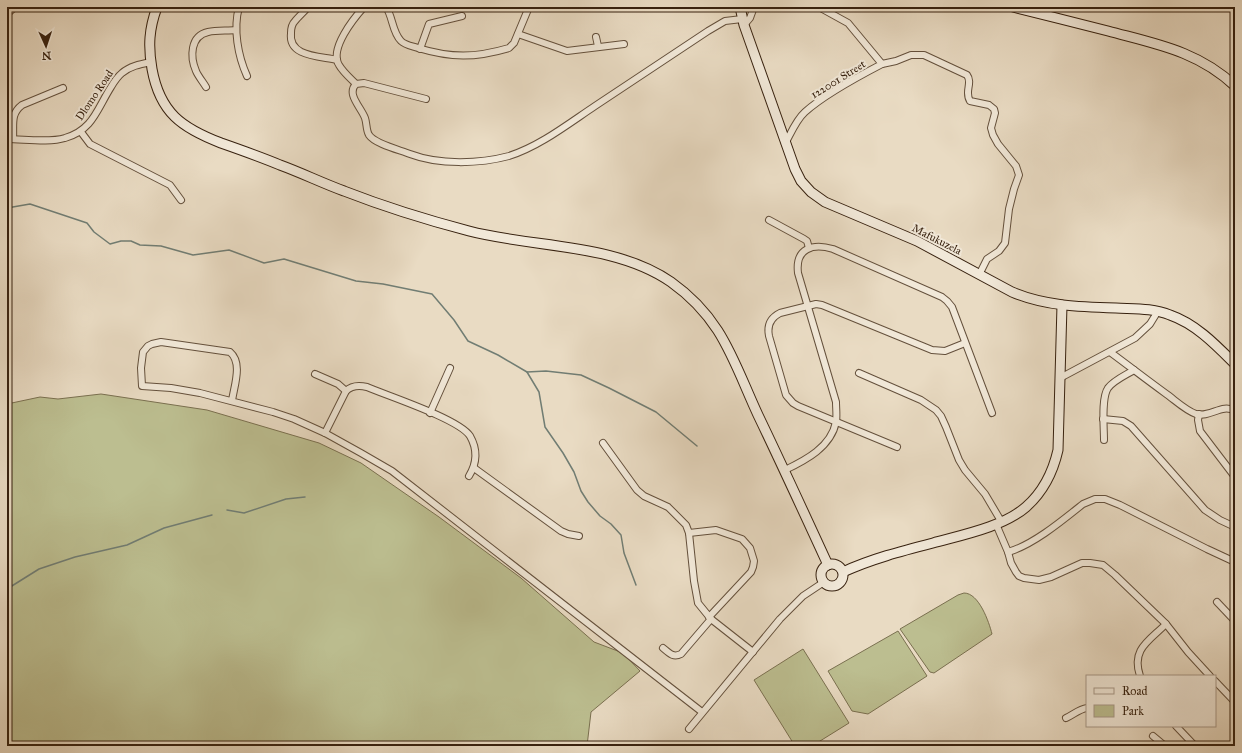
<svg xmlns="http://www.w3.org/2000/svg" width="1242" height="753" font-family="'IM FELL Great Primer',serif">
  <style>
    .green { fill: #bcbe90; stroke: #7a7050 }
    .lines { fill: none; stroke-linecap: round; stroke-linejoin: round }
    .stream { stroke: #717d73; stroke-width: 1.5 }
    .street-casing { stroke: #64503c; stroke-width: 8 }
    .secondary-casing { stroke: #37210f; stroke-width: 11 }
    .street { stroke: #f1e8d8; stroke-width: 6 }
    .secondary { stroke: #f1e8d8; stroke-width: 9 }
    .labels { text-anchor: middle; stroke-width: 4; stroke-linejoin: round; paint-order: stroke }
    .street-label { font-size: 11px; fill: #37210f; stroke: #f1e8d8 }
  </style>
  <rect width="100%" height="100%" fill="#e9dbc3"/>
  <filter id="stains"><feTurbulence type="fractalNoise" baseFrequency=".005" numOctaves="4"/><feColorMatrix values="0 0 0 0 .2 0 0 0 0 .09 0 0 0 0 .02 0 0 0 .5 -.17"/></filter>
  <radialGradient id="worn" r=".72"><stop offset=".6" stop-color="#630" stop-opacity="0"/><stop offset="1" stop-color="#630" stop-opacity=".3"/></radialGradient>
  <g class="green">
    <path d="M 101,394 L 207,410 L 319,443 L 361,463 L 439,517 L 521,578 L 594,642 L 623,653 L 640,671 L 591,712 L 587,746 L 7,746 L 7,404 L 40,397 L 58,399 Z"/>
    <path d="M 964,593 C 979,593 989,622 992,634 L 934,673 L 930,672 L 900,629 L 958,595 Z"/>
    <path d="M 898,631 L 927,676 L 868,714 L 852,711 L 828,671 Z"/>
    <path d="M 803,649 L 849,723 L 812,746 L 795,746 L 754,680 Z"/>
  </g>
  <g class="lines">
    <g class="stream">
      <path d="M 7,208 L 30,204 L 87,223 L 94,232 L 110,244 L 121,241 L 131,241 L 140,245 L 161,246 L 193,255 L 229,250 L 264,263 L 284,259 L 356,281 L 383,284 L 432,294 L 454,320 L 468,341 L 498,355 L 527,372 L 546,371 L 581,375 L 609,388 L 656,412 L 697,446"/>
      <path d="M 527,372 L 539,392 L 545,427 L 563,453 L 574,472 L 581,491 L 588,502 L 600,516 L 611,524 L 621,535 L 624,553 L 636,585"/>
      <path d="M 227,510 L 244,513 L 286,499 L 305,497"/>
      <path d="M 7,589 L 39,569 L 75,557 L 127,545 L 164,528 L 212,515"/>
      <path d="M 1085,746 L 1092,742 L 1106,746"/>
    </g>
    <defs>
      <g id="street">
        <path d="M 239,7 C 233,29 238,56 247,76"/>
        <path d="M 308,7 C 304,12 299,16 295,21 C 292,24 291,28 291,33 C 288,57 320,56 337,60"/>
        <path d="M 386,7 C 393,17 392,32 401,41 C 405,45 412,46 418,48 C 451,58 475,58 509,48 L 514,43 L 529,7"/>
        <path d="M 7,14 L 15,7"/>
        <path d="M 744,25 L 750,18 L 754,7"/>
        <path d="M 518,34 L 567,51 L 624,44"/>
        <path d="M 596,37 L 598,46"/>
        <path d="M 420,49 L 429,24 L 462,16"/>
        <path d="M 882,64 L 896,61 L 911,55 L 924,55 L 967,75 C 973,83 964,92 970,101 L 989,105 L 994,109 L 995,113 L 991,128 L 993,135 L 998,144 L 1016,166 L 1019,175 L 1014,189 L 1009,209 L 1005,243 L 999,251 L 987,259 L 979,275"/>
        <path d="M 356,84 C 350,78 343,72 339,65 C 329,49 354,18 364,7"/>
        <path d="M 206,87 C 203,82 198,76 196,71 C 190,57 190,36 208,32 C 217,30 227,31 236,30"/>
        <path d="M 426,99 L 364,83 L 356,84 C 346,94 361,107 365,118 C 367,124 366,130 369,135 C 375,144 400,150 410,154 C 439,165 479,164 509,156 C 540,146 568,124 595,106 C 633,81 670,56 708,31 L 725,21 L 742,19"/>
        <path d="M 81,132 L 90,144 L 170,185 L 181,200"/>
        <path d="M 7,139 C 24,139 49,143 65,138 C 93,130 97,109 111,87 C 114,82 117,77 122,73 C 130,66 141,64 151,62"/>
        <path d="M 13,139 C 14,125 10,114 22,105 L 63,88"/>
        <path d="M 785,144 C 791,133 796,120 805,112 C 825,94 857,77 882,64 L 848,23 L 819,7"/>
        <path d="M 769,220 L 804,239 L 807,241 L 809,248"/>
        <path d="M 1110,352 C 1129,366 1147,380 1165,393 C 1175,400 1185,410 1196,414 C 1210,418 1222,403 1235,411"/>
        <path d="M 859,373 L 921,400 L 936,410 L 941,416 L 946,427 L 959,460 L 965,470 L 985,494 L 1001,521"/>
        <path d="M 315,374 L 338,384 L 346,391"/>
        <path d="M 1060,378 L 1135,338 L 1150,324 L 1158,311"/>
        <path d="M 232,401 C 234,386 243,363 230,352 L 161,342 L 152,344 L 148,346 L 143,352 L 141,368 L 142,386 L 171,388 L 200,393 L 273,412 L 294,419 L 325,433 L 361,453 L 392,471 L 702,712"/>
        <path d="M 430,413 L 450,368"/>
        <path d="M 1199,414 L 1198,420 L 1200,431 L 1235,477"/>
        <path d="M 1103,419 L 1123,421 L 1131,426 L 1205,510 L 1220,520 L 1235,527"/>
        <path d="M 325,433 L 346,391 C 351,386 359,385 367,387 C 388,396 459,419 470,436 C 478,450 477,463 469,476"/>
        <path d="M 1104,440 C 1104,427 1101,398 1108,388 C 1114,380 1126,375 1134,370"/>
        <path d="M 603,443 L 637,490 L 644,496 L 668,507 L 686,525 L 689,533 L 694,581 L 698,603 L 711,619 L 753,652"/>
        <path d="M 897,447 L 798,406 L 793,403 L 786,395 L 769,336 C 767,326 770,318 780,313 L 816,304 L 822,305 L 932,350 L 945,351 L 965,343"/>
        <path d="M 474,468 L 561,531 L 568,534 L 579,536"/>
        <path d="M 785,470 C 806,460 831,447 836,422 C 837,416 836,408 836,402 L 798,273 C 795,248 813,243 833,249 L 942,297 L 947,301 L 952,307 L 992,413"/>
        <path d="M 996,524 L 1008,552 L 1011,563 L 1016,572 L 1019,576 L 1024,578 L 1039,580 L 1051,577 L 1082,563 L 1090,563 L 1103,565 L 1115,575 L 1166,624 L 1188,652 L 1210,676"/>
        <path d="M 689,533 L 716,530 L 742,539 L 750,548 L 754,561 L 753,567 L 751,572 L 709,617"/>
        <path d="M 1008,552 C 1033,545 1063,520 1083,504 L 1095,499 L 1105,499 L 1120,505 L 1207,549 L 1235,562"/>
        <path d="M 1217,602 L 1235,621"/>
        <path d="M 663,648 C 669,653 673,658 681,654 L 711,619"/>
        <path d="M 1140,676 C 1131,649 1149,641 1166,624"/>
        <path d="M 1215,681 L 1235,702"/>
        <path d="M 1066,718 C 1073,715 1079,709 1087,708"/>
        <path d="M 1176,726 L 1195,746"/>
        <path d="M 689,729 L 780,619 L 803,596 L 824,582"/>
        <path d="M 1153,736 L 1165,746"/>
      </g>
      <g id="secondary">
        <path d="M 157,7 C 149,29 148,46 152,69 C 160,113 182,128 221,143 C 241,150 261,157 280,165 C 302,173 322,183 344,191 C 385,207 427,220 469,231 C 534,248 615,243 671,282 C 723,319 733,361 758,415 C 782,465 805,515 828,565"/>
        <path d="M 740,7 L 744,25 L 795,169 L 801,181 L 811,192 L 825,202 L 917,241 L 1012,292 C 1045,306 1080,307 1116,308 C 1134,309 1153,308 1170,315 C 1196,324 1216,345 1235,364"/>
        <path d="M 1013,7 C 1045,15 1076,23 1108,31 C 1156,44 1198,51 1235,86"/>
        <circle cx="832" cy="575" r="11"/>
        <path d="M 843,572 C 871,559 902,551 933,543 C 962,535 1003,527 1026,507 C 1043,492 1053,472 1058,450 L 1062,305"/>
      </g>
    </defs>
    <use href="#street" class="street-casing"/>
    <use href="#secondary" class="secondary-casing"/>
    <use href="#street" class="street"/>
    <use href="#secondary" class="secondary"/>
  </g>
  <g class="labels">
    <g class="street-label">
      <text transform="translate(838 79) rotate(-32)" y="4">122001 Street</text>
      <text transform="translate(94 95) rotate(-56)" y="4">Dlomo Road</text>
      <text transform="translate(937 239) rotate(27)" y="4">Mafukuzela</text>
    </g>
  </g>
  <rect width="1242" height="753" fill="none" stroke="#e9dbc3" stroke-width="24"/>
  <rect x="8" y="8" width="1226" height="737" fill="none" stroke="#37210f" stroke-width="2"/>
  <rect x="12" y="12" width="1218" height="729" fill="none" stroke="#37210f"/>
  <rect x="1086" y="675" width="130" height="52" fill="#f1e8d8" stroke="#a79888"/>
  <rect x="1094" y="688" width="20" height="6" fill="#f1e8d8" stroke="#a79888"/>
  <text x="1122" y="695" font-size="12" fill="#37210f">Road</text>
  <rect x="1094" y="705" width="20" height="12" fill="#bcbe90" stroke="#a79888"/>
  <text x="1122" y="715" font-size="12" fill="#37210f">Park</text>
  <g transform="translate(46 46) rotate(177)" stroke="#f1e8d8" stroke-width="3" paint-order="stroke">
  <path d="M0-3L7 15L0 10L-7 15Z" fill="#37210f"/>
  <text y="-6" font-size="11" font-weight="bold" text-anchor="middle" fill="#37210f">N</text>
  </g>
  <rect width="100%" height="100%" filter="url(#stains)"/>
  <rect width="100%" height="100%" fill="url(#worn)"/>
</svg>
